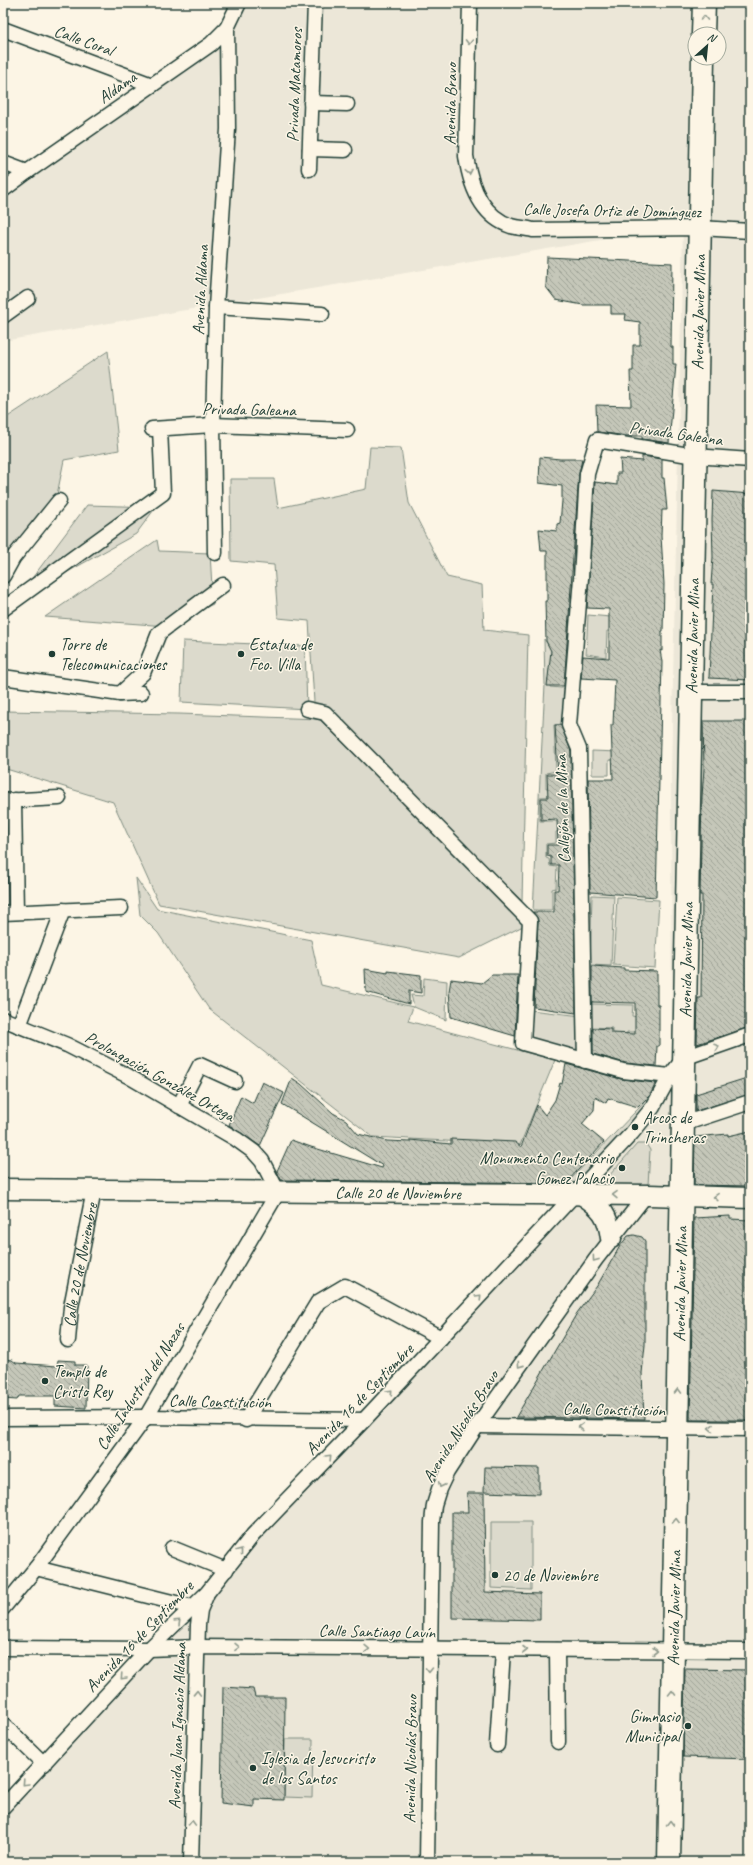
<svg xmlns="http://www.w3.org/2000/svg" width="753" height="1865" font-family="Caveat,sans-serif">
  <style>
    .built { fill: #ece7d8; fill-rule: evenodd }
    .green { fill: #dcdacc; stroke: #7e8c80 }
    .building { fill: url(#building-back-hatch); stroke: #1f3d34 }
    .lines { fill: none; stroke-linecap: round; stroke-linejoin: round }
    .street-casing { stroke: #1f3d34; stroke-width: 17 }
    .secondary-casing { stroke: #1f3d34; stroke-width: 23 }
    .primary-casing { stroke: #1f3d34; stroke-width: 25 }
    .street { stroke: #fcf5e5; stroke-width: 14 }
    .secondary { stroke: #fcf5e5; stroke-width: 20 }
    .primary { stroke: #fcf5e5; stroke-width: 22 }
    .oneway { stroke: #8e998c }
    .poi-dot { fill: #1f3d34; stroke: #fcf5e5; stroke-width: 1.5 }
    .labels { text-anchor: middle; stroke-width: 3; stroke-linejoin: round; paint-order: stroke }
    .street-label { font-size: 17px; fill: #1f3d34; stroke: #fcf5e5 }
    .poi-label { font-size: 17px; fill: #1f3d34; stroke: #fcf5e5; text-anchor: start }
  </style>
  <defs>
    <pattern id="building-back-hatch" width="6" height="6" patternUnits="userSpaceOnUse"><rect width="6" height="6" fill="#c5c7b9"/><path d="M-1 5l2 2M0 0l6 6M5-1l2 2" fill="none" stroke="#9fa397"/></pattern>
  </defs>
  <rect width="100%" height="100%" fill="#fcf5e5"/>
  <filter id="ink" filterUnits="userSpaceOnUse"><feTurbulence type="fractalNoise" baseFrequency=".025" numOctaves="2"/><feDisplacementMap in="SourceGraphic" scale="8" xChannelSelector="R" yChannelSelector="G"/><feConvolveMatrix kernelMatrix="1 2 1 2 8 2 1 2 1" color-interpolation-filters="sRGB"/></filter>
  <g filter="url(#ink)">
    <path class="built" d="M 236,3 L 750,3 L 750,1862 L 3,1862 L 3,1814 L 635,1136 L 672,1084 L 671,773 L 683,226 L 3,341 L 3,190 L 213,39 ZM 695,34 L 719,34 L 719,58 L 695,58 Z"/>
    <g class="green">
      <path d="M 108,351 L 119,450 L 64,460 L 56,500 L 3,568 L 3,420 Z"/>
      <path d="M 370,447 L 401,448 L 409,503 L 447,577 L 482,585 L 484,630 L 528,635 L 522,901 L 314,702 L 309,621 L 278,618 L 274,565 L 231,561 L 230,479 L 274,479 L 278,508 L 366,489 Z"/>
      <path d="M 87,505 L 156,507 L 136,534 L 15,601 Z"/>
      <path d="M 157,540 L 159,551 L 210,553 L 213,604 L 167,626 L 45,617 Z"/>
      <path d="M 588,615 L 622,618 L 622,632 L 607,631 L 606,657 L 586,654 Z"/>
      <path d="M 544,639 L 551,649 L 550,687 L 573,689 L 571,723 L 554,725 L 556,771 L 546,773 L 546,788 L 566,786 L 567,796 L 540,797 L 540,821 L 562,821 L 561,831 L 556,832 L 556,843 L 546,844 L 546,858 L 549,859 L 550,866 L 557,867 L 556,888 L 552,889 L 552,910 L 533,910 L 545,685 Z"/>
      <path d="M 183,641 L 305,646 L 307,709 L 181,702 Z"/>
      <path d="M 3,711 L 179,714 L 319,719 L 527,924 L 459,958 L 159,904 L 113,802 L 3,768 Z"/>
      <path d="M 592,751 L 619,752 L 619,760 L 609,760 L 609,775 L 592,775 Z"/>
      <path d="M 136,878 L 157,909 L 311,940 L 321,985 L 413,1007 L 408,1021 L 555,1060 L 520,1145 L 373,1137 L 209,1009 L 158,933 L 140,915 Z"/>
      <path d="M 592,895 L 614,896 L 611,966 L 590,965 Z"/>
      <path d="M 617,897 L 659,900 L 655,968 L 613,965 Z"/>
      <path d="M 424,978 L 447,981 L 446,1020 L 414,1007 L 411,995 L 423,996 Z"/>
      <path d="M 591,1004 L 633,1005 L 632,1016 L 637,1017 L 637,1032 L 627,1032 L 627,1045 L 612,1044 L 612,1028 L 590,1027 Z"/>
      <path d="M 530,1010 L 582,1016 L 583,1058 L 526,1041 Z"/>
      <path d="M 658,1088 L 648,1117 L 581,1188 L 570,1180 Z"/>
      <path d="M 637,1144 L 646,1144 L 650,1150 L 648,1185 L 601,1185 Z"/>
      <path d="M 491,1522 L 531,1522 L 531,1590 L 491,1588 Z"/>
      <path d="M 285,1739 L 313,1739 L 312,1798 L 284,1797 Z"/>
    </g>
    <g class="building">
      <path d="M 547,257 L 672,263 L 671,347 L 673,347 L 673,364 L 676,364 L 669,443 L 642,439 L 642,436 L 627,436 L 597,432 L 596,405 L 631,406 L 630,371 L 633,371 L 633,345 L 640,345 L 640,322 L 625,320 L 626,314 L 611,314 L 611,305 L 583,305 L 556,300 L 546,287 Z"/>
      <path d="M 642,456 L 662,459 L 662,478 L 664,478 L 667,510 L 662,510 L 661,536 L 664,584 L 663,631 L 662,631 L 662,651 L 660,650 L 662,662 L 656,897 L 590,892 L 588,779 L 613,779 L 611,725 L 613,725 L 615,680 L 581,678 L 583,656 L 609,658 L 609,609 L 587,608 L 595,482 L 617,485 L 617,473 L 621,473 L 620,459 L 642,461 Z"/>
      <path d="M 540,457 L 560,459 L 582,459 L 579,474 L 564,686 L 547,686 L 551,651 L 546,641 L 545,601 L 547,601 L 547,551 L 541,551 L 539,529 L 557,531 L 557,524 L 560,523 L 562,501 L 562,486 L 539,483 Z"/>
      <path d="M 713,491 L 750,494 L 750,680 L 709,678 L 713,584 L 711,584 L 713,557 L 712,520 Z"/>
      <path d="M 703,721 L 750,721 L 750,1027 L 697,1044 L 698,998 L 701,998 L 702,895 L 700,895 L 702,797 L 704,768 Z"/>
      <path d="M 555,725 L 561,725 L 571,751 L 576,1013 L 534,1007 L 538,921 L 533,912 L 554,912 L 554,890 L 558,890 L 559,865 L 551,865 L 551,857 L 547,856 L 547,845 L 558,845 L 557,819 L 541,820 L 541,798 L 548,798 L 547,774 L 558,774 Z"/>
      <path d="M 592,966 L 624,968 L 624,970 L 657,971 L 657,1005 L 659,1005 L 659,1046 L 657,1046 L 656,1066 L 625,1063 L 593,1054 L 593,1028 L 611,1029 L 611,1033 L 635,1034 L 635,1003 L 592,1002 Z"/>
      <path d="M 365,969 L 388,973 L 388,971 L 421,975 L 421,993 L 409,991 L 409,1004 L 366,992 Z"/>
      <path d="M 492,975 L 518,975 L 515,1036 L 451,1017 L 449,991 L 451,979 L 482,983 Z"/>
      <path d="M 566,1064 L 621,1079 L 656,1083 L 650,1095 L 638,1107 L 608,1098 L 606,1103 L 595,1097 L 594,1110 L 582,1124 L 604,1142 L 566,1183 L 281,1180 L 277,1171 L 291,1140 L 311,1147 L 382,1168 L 383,1166 L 282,1104 L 292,1078 L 301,1084 L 333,1113 L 346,1120 L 358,1134 L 387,1141 L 410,1142 L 410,1140 L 451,1144 L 451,1139 L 515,1142 L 521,1147 L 537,1105 L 545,1115 L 555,1100 L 560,1083 L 562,1084 Z"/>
      <path d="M 750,1077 L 750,1094 L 696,1111 L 696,1094 Z"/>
      <path d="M 262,1082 L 284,1093 L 260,1146 L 229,1125 L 241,1096 L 253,1103 Z"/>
      <path d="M 750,1131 L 750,1186 L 694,1185 L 695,1137 L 728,1134 L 728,1136 Z"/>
      <path d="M 730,1216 L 730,1219 L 750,1220 L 750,1420 L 690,1420 L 694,1218 Z"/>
      <path d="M 634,1235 L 642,1237 L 645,1241 L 645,1345 L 642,1373 L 644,1419 L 516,1417 L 577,1313 L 597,1286 L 620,1246 L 628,1236 Z"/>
      <path d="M 3,1359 L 12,1360 L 16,1363 L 57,1366 L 58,1360 L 75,1361 L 75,1365 L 87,1365 L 86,1408 L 55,1406 L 55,1396 L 19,1396 L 17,1400 L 3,1399 Z"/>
      <path d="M 485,1467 L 539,1468 L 539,1494 L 484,1492 Z"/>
      <path d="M 467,1493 L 484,1493 L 485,1592 L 540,1594 L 540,1620 L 452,1618 L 452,1512 L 468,1512 Z"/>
      <path d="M 685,1669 L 750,1670 L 750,1759 L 683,1757 Z"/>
      <path d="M 223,1687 L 253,1689 L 255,1697 L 285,1697 L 284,1800 L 254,1799 L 254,1807 L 221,1803 Z"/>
    </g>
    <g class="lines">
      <defs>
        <g id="street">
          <path d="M 470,3 L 466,156 C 470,184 481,216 511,226 C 518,228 526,228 533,230 L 700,228 L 750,231"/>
          <path d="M 3,29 L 152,85"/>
          <path d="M 311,103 L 347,104"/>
          <path d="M 310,149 L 345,150"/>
          <path d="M 3,163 L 27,172"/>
          <path d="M 309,169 L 315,3"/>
          <path d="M 3,190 L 27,172 L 211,44 L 227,28 L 239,3"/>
          <path d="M 216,307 L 322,314"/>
          <path d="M 3,316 L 28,298"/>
          <path d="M 152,429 L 213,425 L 347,430"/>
          <path d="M 215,553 L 213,425 L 216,307 L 228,129 L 227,28"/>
          <path d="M 3,576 L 13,558 L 59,501"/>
          <path d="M 3,609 L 163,493 L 160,429"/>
          <path d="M 3,677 L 120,694 L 141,693"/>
          <path d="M 691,692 L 750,692"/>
          <path d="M 120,694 L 143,673 L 159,633 L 223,585"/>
          <path d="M 307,709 L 325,713 L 530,921 L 523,1043 L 623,1071 L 670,1076"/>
          <path d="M 14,800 L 16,912"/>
          <path d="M 3,801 L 59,798"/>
          <path d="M 3,913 L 121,908"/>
          <path d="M 3,1019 L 67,1045 L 128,1076 L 236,1139 L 254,1152 L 262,1161 L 278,1192 L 146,1417 L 36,1568 L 3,1608"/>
          <path d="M 19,1026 L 63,910"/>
          <path d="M 585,1061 L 579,749 L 569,725 L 581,578 L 587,474 L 597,440 L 695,456 L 750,460"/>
          <path d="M 179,1106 L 200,1065 L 235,1081"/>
          <path d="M 683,1124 L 750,1102"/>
          <path id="s1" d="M 68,1340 L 71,1307 L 94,1190"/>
          <path d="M 3,1418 L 146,1417 L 364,1420"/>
          <path d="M 246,1420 L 318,1302 L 345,1286 L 441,1338"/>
          <path d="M 477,1426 L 750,1429"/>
          <path d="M 172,1548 L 226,1570"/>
          <path d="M 36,1568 L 192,1607"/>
          <path d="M 3,1648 L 149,1649 L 198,1647 L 750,1651"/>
          <path d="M 557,1650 L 558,1742"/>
          <path d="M 3,1724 L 44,1764"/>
          <path d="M 497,1745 L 503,1650"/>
          <path d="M 3,1807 L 149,1649 L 207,1593 L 253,1535 L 364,1420 L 632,1133 L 653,1107 L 670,1076 L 684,1058 L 750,1035"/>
          <path d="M 191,1862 L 198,1625 L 200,1610 L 206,1596"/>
          <path d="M 427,1862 L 432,1522 L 434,1505 L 439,1489 L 447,1472 L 477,1426 L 596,1259 L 646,1195"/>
        </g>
        <g id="secondary">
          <path id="s2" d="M 3,1189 L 649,1195 L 750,1198"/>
          <path d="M 583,1195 C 602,1208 608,1215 611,1238"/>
        </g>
        <g id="primary">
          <path d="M 703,34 L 704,3"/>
          <path id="s3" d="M 669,1862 L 703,58"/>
        </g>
      </defs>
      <use href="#street" class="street-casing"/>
      <use href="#secondary" class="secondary-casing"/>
      <use href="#primary" class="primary-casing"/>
      <use href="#street" class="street"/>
      <use href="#secondary" class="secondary"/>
      <use href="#primary" class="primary"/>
    </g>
    <defs><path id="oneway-chevron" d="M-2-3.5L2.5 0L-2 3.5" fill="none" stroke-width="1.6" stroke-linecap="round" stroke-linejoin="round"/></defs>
    <g class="oneway">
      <use href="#oneway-chevron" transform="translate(704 18) rotate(-89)"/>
      <use href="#oneway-chevron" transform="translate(469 42) rotate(91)"/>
      <use href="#oneway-chevron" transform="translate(469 172) rotate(79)"/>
      <use href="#oneway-chevron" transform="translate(717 1047) rotate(-19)"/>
      <use href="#oneway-chevron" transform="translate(615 1195) rotate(-179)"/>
      <use href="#oneway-chevron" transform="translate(716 1197) rotate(-178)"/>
      <use href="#oneway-chevron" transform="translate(595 1259) rotate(126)"/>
      <use href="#oneway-chevron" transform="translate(479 1297) rotate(-47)"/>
      <use href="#oneway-chevron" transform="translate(520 1365) rotate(125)"/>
      <use href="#oneway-chevron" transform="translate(678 1391) rotate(-89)"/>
      <use href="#oneway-chevron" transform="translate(390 1392) rotate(-47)"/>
      <use href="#oneway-chevron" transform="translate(581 1427) rotate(-179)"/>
      <use href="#oneway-chevron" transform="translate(711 1428) rotate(-179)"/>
      <use href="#oneway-chevron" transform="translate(329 1457) rotate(-46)"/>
      <use href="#oneway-chevron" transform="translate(441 1485) rotate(115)"/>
      <use href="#oneway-chevron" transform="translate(676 1521) rotate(-89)"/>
      <use href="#oneway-chevron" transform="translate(240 1551) rotate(-52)"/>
      <use href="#oneway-chevron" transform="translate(178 1622) rotate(-44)"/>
      <use href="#oneway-chevron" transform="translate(237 1647) rotate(1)"/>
      <use href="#oneway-chevron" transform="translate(367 1649) rotate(1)"/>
      <use href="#oneway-chevron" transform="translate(525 1650)"/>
      <use href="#oneway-chevron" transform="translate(655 1651)"/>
      <use href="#oneway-chevron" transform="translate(429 1670) rotate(91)"/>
      <use href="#oneway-chevron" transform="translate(123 1677) rotate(133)"/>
      <use href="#oneway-chevron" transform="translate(197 1693) rotate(-88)"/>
      <use href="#oneway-chevron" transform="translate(672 1693) rotate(-89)"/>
      <use href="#oneway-chevron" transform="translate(25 1783) rotate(133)"/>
      <use href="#oneway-chevron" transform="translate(192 1823) rotate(-88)"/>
      <use href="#oneway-chevron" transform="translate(670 1823) rotate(-89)"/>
    </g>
  </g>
  <g class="poi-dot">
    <circle cx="52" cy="654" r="4"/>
    <circle cx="241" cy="654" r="4"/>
    <circle cx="635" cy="1127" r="4"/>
    <circle cx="622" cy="1168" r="4"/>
    <circle cx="45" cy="1381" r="4"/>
    <circle cx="495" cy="1575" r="4"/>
    <circle cx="688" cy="1726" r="4"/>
    <circle cx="253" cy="1768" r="4"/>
  </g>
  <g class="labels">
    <g class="street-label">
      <text transform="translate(84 40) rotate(20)" y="6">Calle Coral</text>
      <text transform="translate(294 85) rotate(-88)" y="6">Privada Matamoros</text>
      <text transform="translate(117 87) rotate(-35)" y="6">Aldama</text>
      <text transform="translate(450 104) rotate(-89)" y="6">Avenida Bravo</text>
      <text transform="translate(612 210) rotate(1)" y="6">Calle Josefa Ortiz de Domínguez</text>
      <text transform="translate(200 290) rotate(-87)" y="6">Avenida Aldama</text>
      <text dy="6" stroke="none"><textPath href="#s3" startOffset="1550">Avenida Javier Mina</textPath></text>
      <text transform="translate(249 409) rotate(1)" y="6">Privada Galeana</text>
      <text transform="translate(676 433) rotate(8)" y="6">Privada Galeana</text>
      <text dy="6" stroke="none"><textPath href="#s3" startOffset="1226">Avenida Javier Mina</textPath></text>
      <text transform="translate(562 809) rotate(-92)" y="6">Callejón de la Mina</text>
      <text dy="6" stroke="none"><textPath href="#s3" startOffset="902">Avenida Javier Mina</textPath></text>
      <text transform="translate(160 1076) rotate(29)" y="6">Prolongación González Ortega</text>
      <text dy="6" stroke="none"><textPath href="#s2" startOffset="395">Calle 20 de Noviembre</textPath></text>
      <text dy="6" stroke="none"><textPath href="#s1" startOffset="76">Calle 20 de Noviembre</textPath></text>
      <text dy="6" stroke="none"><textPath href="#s3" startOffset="578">Avenida Javier Mina</textPath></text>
      <text transform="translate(140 1386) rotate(-57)" y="6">Calle Industrial del Nazas</text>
      <text transform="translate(359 1399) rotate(-46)" y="6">Avenida 16 de Septiembre</text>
      <text transform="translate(220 1401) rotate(1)" y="6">Calle Constitución</text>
      <text transform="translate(614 1409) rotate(1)" y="6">Calle Constitución</text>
      <text transform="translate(460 1426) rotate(-58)" y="6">Avenida Nicolás Bravo</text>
      <text dy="6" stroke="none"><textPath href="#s3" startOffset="254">Avenida Javier Mina</textPath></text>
      <text transform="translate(377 1631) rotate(1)" y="6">Calle Santiago Lavín</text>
      <text transform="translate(139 1636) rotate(-46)" y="6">Avenida 16 de Septiembre</text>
      <text transform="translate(177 1726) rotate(-88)" y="6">Avenida Juan Ignacio Aldama</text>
      <text transform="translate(410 1759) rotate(-89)" y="6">Avenida Nicolás Bravo</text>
    </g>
    <g class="poi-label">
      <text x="60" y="650">Torre de<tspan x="60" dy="20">Telecomunicaciones</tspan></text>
      <text x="249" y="650">Estatua de<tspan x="249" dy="20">Fco. Villa</tspan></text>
      <text x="643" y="1123">Arcos de<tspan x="643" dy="20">Trincheras</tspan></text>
      <text x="614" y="1164" text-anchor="end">Monumento Centenario<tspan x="614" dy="20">Gomez Palacio</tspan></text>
      <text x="53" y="1377">Templo de<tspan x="53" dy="20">Cristo Rey</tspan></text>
      <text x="503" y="1581">20 de Noviembre</text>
      <text x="680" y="1722" text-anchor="end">Gimnasio<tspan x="680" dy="20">Municipal</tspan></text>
      <text x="261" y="1764">Iglesia de Jesucristo<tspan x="261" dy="20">de los Santos</tspan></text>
    </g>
  </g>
  <rect width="753" height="1865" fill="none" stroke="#fcf5e5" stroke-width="16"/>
  <rect x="8" y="8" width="737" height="1849" fill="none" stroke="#1f3d34" stroke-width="1.5" filter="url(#ink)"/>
  <g transform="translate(707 46) rotate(27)"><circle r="19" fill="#fcf5e5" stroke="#a4ab9e"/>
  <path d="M0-3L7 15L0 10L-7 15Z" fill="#1f3d34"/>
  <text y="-6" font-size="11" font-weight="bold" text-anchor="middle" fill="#1f3d34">N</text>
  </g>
</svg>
